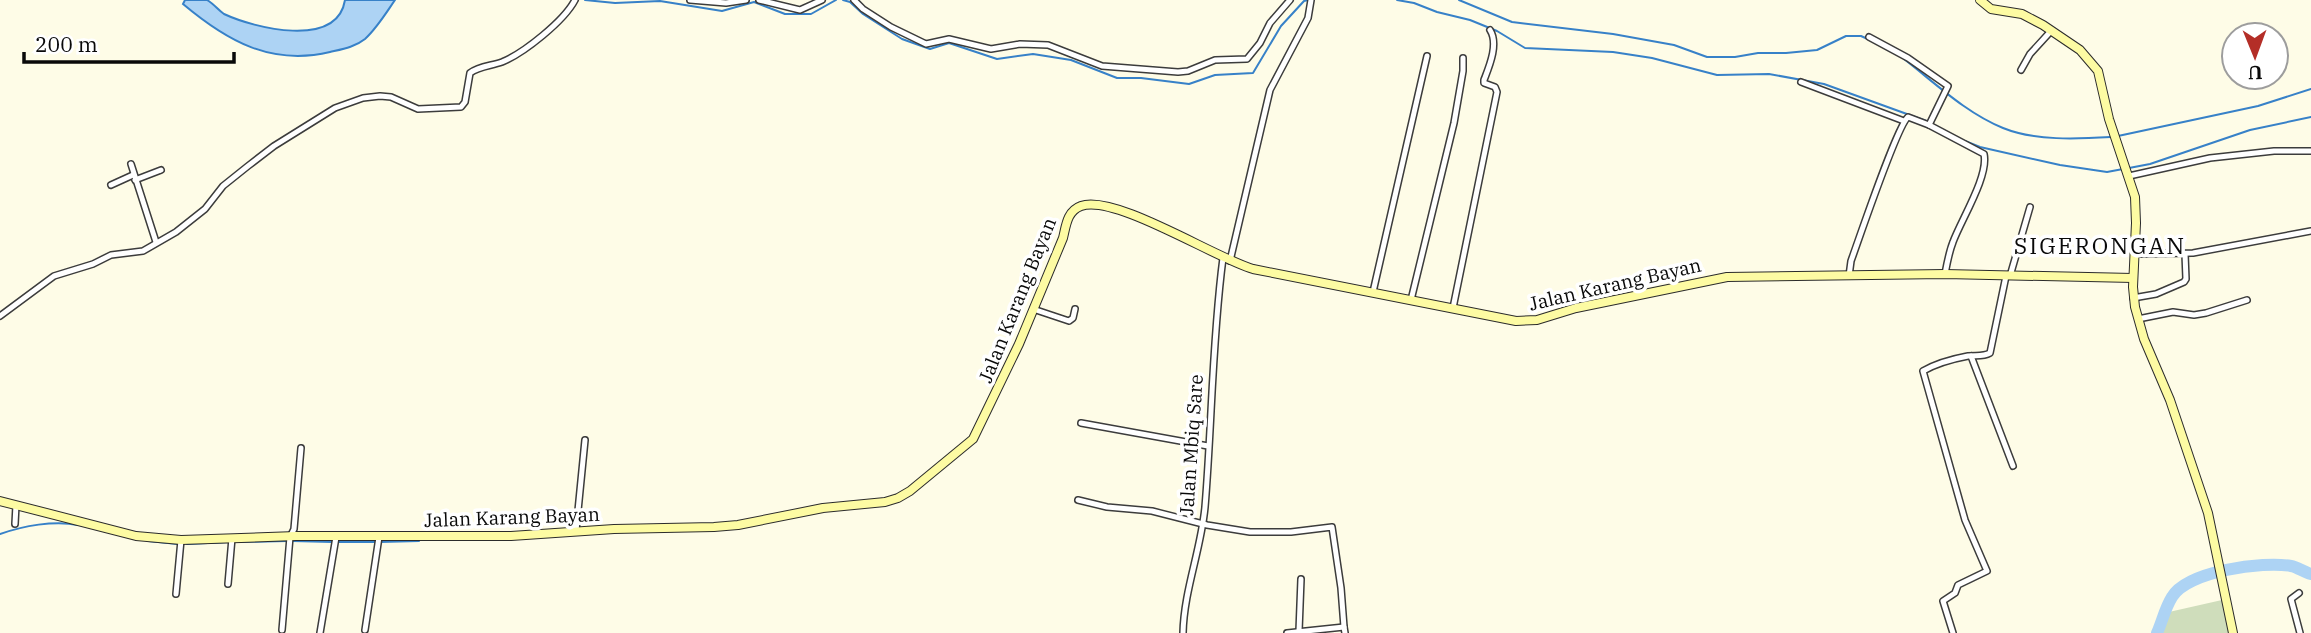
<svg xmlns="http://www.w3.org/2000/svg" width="2311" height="633" font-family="'IBM Plex Serif',serif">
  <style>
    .cemetery { fill: #cfddbb }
    .water { fill: #add3f4; stroke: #3781c8; stroke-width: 2 }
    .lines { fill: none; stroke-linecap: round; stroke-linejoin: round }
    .stream { stroke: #3781c8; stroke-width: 2 }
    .river { stroke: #add3f4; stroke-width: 12 }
    .street-casing { stroke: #3c3c3c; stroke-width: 8 }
    .secondary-casing { stroke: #2b2b2b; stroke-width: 10 }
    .street { stroke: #fff; stroke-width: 5 }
    .secondary { stroke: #fdfba3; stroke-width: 8 }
    .labels { text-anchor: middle; stroke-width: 7; stroke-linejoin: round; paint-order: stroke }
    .street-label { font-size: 19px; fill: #090909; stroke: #fff }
    .quarter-label { font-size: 23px; letter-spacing: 2px; fill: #090909; stroke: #fff }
  </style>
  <rect width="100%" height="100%" fill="#fefce7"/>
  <path class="cemetery" d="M 2222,600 L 2230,633 L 2160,633 L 2169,612 Z"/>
  <path class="water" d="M 185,0 L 207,0 C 214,4 218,10 224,14 C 254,28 337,49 345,0 L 395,0 C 386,13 377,28 365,39 C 355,47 343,49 330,52 C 271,66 227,41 183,4 Z"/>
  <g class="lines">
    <g class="stream">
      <path d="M 585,0 L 615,3 L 660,1 L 722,11 L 754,2 L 785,14 L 811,14 L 836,0"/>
      <path d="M 843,0 L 850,2 L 863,14 L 902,39 L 930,49 L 949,43 L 997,59 L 1033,54 L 1071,60 L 1117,78 L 1141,78 L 1189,84 L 1215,75 L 1253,73 L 1281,26 L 1304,1 L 1308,0"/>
      <path d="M 1397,0 L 1414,3 L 1437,12 L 1470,20 L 1497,31 L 1525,48 L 1613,52 L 1652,58 L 1717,75 L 1769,74 L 1824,84 L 1929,122"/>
      <path d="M 1459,0 L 1512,22 L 1613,34 L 1674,45 L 1707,57 L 1735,57 L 1758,53 L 1786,53 L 1817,50 L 1846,36 L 1861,36 L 1872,41"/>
      <path d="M 1904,59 C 1935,83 1966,113 2003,128 C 2035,141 2077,139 2111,137"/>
      <path d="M 2118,136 L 2258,106 L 2311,89"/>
      <path d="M 1965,141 L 1980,147 L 2060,165 L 2107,172 L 2123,169"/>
      <path d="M 2129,168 L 2150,164 L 2250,130 L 2311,117"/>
      <path d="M 0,534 C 23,526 54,520 78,525"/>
      <path d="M 148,541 L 178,544"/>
      <path d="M 293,541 L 332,542"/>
      <path d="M 235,542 L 287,541"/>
      <path d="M 338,542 L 375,542"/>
      <path d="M 380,542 L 419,541"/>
      <path d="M 187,544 L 229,542"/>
    </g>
    <path class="river" d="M 2157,633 C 2162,622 2165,608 2172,597 C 2187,571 2263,561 2291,566 C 2297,567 2304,572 2311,574"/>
    <defs>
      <g id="street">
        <path d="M 690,0 L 726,3 L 746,0"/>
        <path d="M 759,0 L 800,10 L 822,0"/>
        <path d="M 854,0 L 863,9 L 891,27 L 926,44 L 949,39 L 991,49 L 1020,44 L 1048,45 L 1102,66 L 1178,72 L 1188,71 L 1215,60 L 1247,59 L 1260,43 L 1270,23 L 1290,0"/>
        <path d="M 1869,37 L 1908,58 L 1948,86 L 1929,125"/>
        <path d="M 2021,70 L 2030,54 L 2051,31"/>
        <path d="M 1801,82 L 1904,121"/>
        <path d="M 131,164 L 156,242"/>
        <path d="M 2129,176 L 2210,158 L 2274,151 L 2311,151"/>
        <path d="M 135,180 L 161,170"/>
        <path d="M 111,185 L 133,175"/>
        <path d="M 2135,254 L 2193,253 L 2311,231"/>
        <path d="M 1230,261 L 1270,90 L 1308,18 L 1311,0"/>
        <path d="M 1849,276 L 1851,261 C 1859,239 1897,126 1908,117 L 1929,125 L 1984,154 C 1989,176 1961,220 1953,242 C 1949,252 1947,263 1945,274"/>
        <path d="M 2010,276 L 2030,207"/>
        <path d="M 1373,292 L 1427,56"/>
        <path d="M 2133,298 L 2156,294 L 2184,282 L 2186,279 L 2185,254"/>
        <path d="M 1411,300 L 1454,123 L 1463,71 L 1463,58"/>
        <path d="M 1453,308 L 1497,92 L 1495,87 L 1484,83 L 1484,80 C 1489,67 1499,44 1490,30"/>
        <path d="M 1033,309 L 1069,321 L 1073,318 L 1075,309"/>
        <path d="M 0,316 L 54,276 L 93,264 L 111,255 L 143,251 L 176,232 L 205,209 L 223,186 L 248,166 L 274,146 L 335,108 L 363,98 L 380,96 L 391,97 L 418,109 L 461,107 L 465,102 L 470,73 C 479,66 491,66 502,62 C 524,53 564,21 575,0"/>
        <path d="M 2138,319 L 2173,312 L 2194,315 L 2206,313 L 2247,300"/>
        <path d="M 1971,356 L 2013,466"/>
        <path d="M 1081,423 L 1208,446"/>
        <path d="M 1078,500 L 1107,507 L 1152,511 L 1207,525 L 1250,532 L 1291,532 L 1332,527 L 1341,588 L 1344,627"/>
        <path d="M 15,524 L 16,505"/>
        <path d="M 576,531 L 585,440"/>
        <path d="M 228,584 L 232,538"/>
        <path d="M 2299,593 L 2291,599 L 2300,633"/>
        <path d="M 176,594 L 181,540"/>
        <path d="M 282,630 L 290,537 L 294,529 L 301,448"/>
        <path d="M 365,630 L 379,537"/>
        <path d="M 1299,631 L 1301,579"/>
        <path d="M 320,633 L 336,537"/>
        <path d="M 1183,633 C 1184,590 1201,550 1205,507 C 1212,424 1212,341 1223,258"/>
        <path d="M 1287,633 L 1344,627 L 1345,633"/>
        <path d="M 1953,633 L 1943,601 L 1955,593 L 1958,585 L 1987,571 L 1965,520 L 1923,371 C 1937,363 1952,359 1968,356 C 1976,355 1983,357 1990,353 L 2006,276"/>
      </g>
      <g id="secondary">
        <path d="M 1980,0 L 1991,9 L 2022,14 L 2043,25 L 2080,50 L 2098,71 L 2109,119 L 2135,197 L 2136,223 L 2133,287 L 2135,307 L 2144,339 L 2170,400 L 2208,513 L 2233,633"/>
        <path d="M 0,501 L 136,536 L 181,540 L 296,536 L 511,536 L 614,529 L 714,527 L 738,525 L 823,508 L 885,502 L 898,498 L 910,491 L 973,439 L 1019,344 L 1063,238 C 1066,226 1067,211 1081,206 C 1115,194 1215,258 1253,269 L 1516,321 L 1537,320 L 1576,308 L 1727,277 L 1945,274 L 2133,278"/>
      </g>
    </defs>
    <use href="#street" class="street-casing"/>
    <use href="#secondary" class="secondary-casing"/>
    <use href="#street" class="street"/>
    <use href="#secondary" class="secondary"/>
  </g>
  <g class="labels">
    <g class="street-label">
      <text transform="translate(1615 284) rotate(-13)" y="7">Jalan Karang Bayan</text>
      <text transform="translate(1017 300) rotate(-68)" y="7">Jalan Karang Bayan</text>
      <text transform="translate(1191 445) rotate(-86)" y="7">Jalan Mbiq Sare</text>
      <text transform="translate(512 517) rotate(-2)" y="7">Jalan Karang Bayan</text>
    </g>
    <g class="quarter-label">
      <text x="2100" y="254">SIGERONGAN</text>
    </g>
  </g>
  <g transform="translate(2255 56) rotate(179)"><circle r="33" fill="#ffffff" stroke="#9d9d9d" stroke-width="2"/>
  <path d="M0-5L12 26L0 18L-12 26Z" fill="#b42e27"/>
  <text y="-10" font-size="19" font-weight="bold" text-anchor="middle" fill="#090909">U</text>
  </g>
  <path d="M24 52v10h210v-10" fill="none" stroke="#090909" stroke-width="3.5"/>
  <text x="35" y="52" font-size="21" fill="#090909" stroke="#ffffff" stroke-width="5" paint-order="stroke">200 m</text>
</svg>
